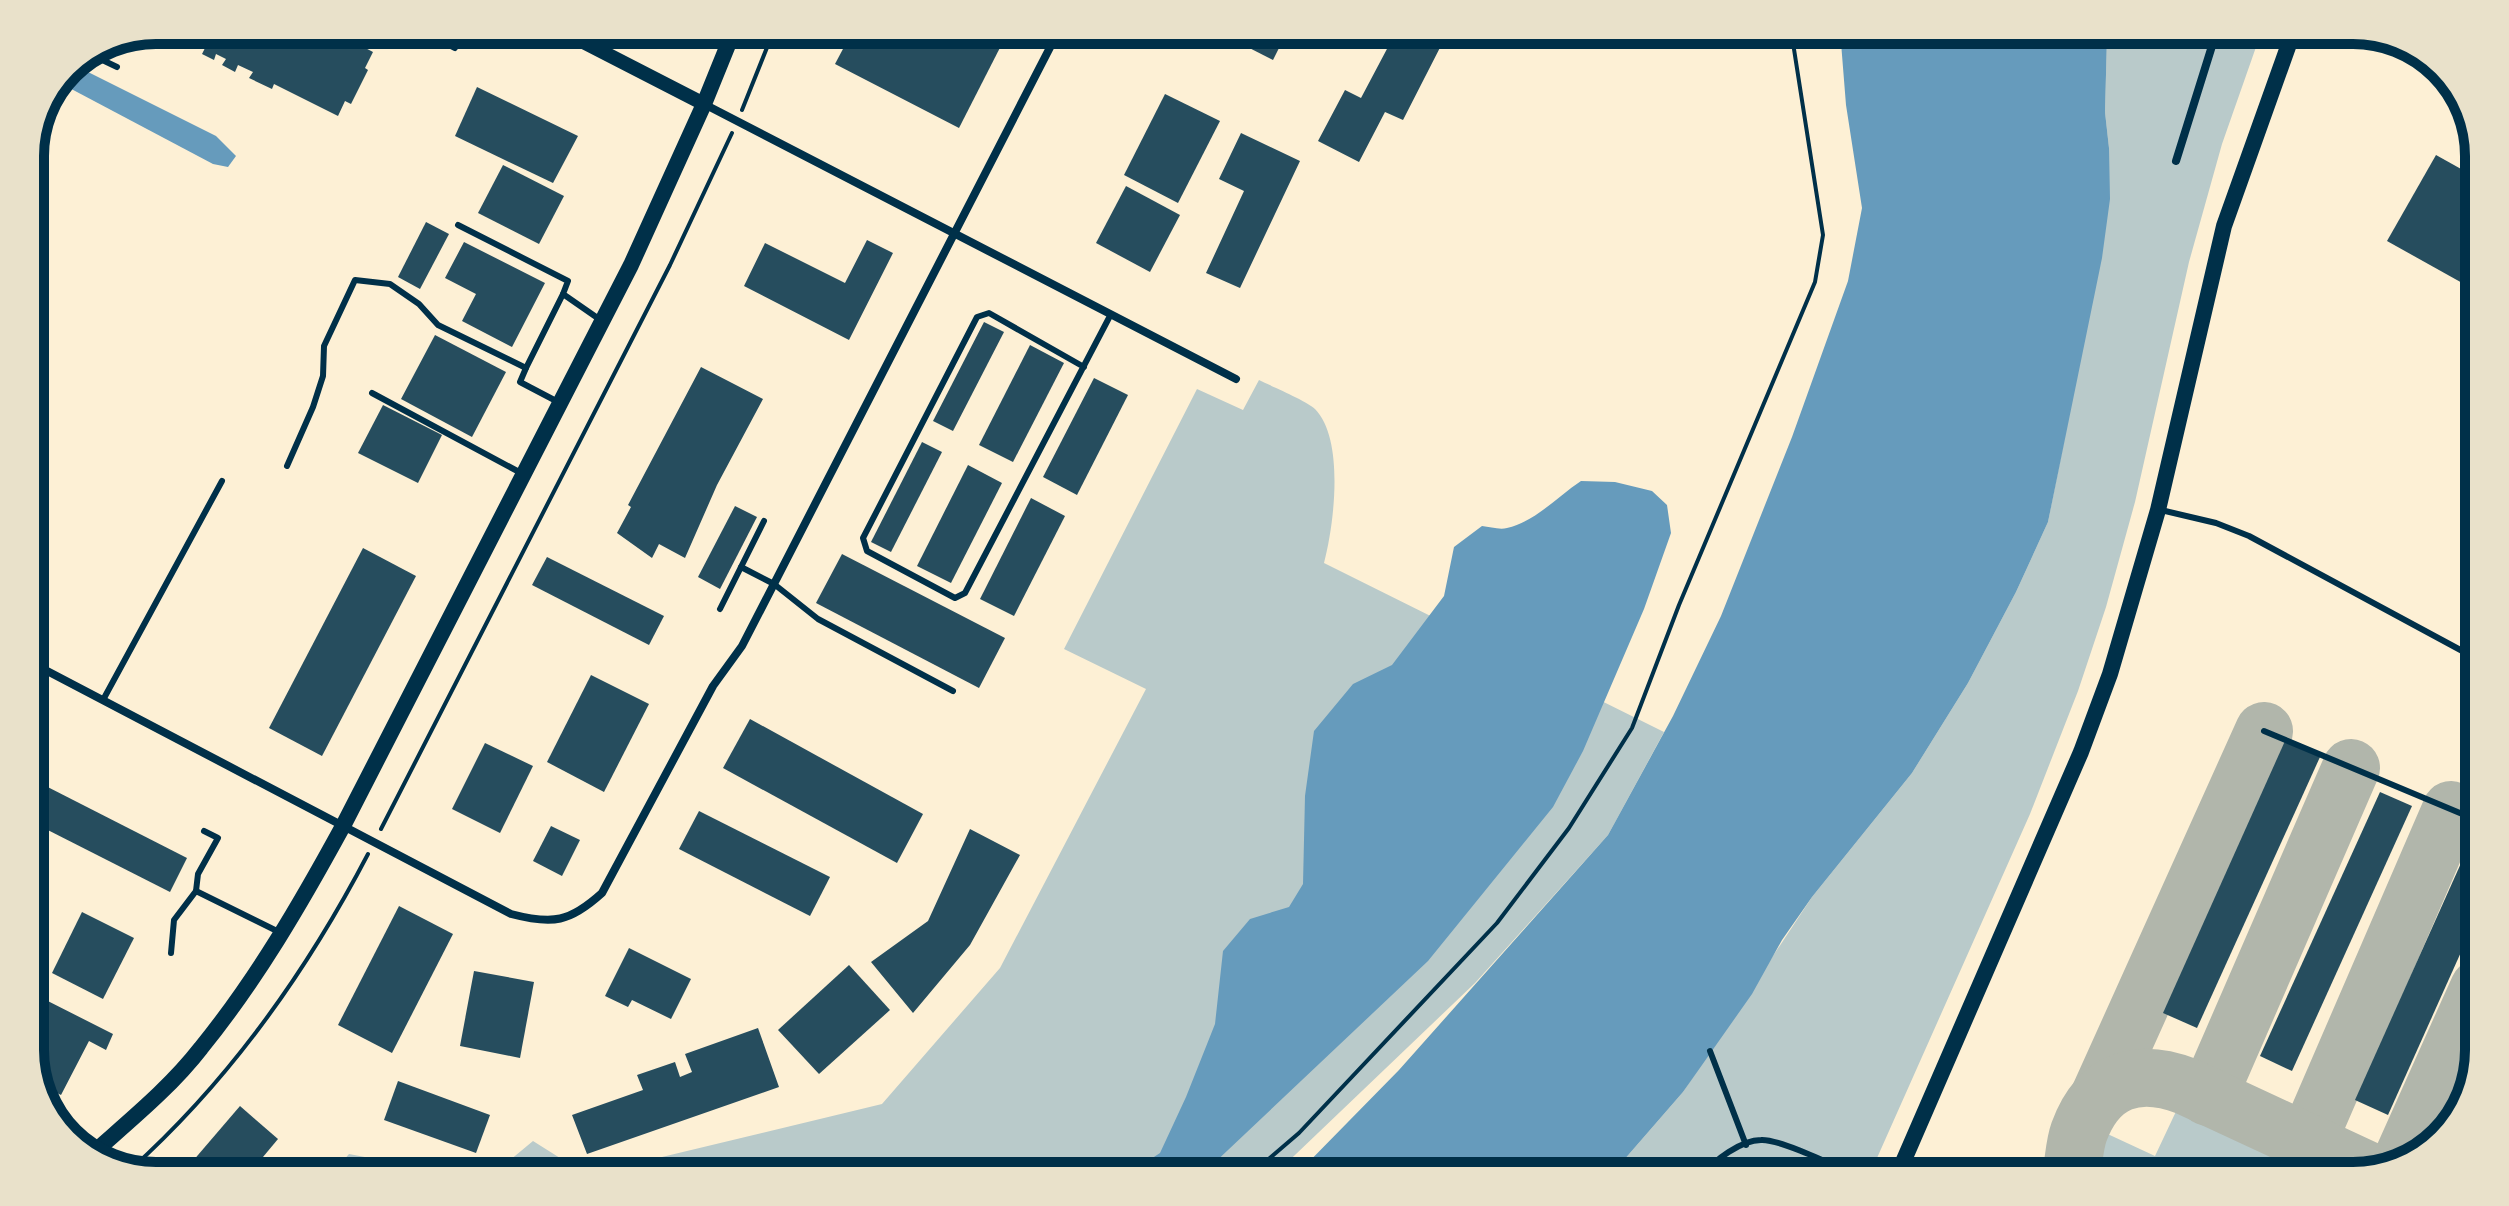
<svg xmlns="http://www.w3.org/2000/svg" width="2509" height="1206" font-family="Quicksand,sans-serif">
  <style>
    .green { fill: #b9caca }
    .water { fill: #669bbc }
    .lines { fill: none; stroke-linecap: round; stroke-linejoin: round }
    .taxiway { stroke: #b1b6ab; stroke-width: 58 }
    .building { fill: #264d5e }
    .path { stroke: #003049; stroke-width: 4 }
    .service { stroke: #003049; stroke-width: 6 }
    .minor { stroke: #003049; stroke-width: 8 }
    .tertiary { stroke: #003049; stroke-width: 14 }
    .secondary { stroke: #003049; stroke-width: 16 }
    .rim { fill: none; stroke: #003049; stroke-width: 10 }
  </style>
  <rect width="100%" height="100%" fill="#fdf0d5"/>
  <g class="green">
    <path d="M 2103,30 L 2262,30 L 2222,144 L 2189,262 L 2135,502 L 2106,607 L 2078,691 L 2030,814 L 1869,1176 L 1610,1176 L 1683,1092 L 1812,897 L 1912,773 L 1968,683 L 2016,592 L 2048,522 L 2074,390 L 2109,148 L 2105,112 L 2107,37 Z"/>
    <path d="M 1259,380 C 1271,386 1307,401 1315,409 C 1345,440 1334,525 1324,563 L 1664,732 L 1608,835 L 1475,983 L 1273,1176 L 491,1176 L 533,1141 L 587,1175 L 882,1104 L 1000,968 L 1146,689 L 1064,649 L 1197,389 L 1243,410 Z"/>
    <path d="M 2180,1103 L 2338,1176 L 2094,1176 L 2094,1145 L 2099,1130 L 2155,1156 Z"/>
    <path d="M 349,1154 L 464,1176 L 330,1176 Z"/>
  </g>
  <g class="water">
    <path d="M 1840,30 L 2103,30 L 2107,37 L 2105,112 L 2109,148 L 2110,199 L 2102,258 L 2048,522 L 2016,592 L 1968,683 L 1912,773 L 1812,897 L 1782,940 L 1752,994 L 1683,1092 L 1610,1176 L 1295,1176 L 1399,1070 L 1608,835 L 1673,716 L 1721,616 L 1792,437 L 1848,281 L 1862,208 L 1846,105 Z"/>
    <path d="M 72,64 L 216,136 L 236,156 L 228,167 L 213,164 L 60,83 L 67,67 Z"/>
    <path d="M 1581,481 L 1615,482 L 1652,491 L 1667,505 L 1671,533 L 1644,609 L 1583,751 L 1553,807 L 1428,961 L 1210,1167 L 1199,1176 L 1125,1176 L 1160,1153 L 1186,1097 L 1215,1024 L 1223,951 L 1250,919 L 1289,907 L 1303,884 L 1305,796 L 1314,731 L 1353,684 L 1392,665 L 1444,596 L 1454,547 L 1482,526 C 1490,527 1500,530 1507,528 C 1536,521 1557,497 1581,481 Z"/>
    <path d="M 730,1166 L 766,1167 L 784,1176 L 706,1176 Z"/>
  </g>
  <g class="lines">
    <g class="taxiway">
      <path d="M 2099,1097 L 2264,731"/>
      <path d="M 2208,1097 L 2351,768"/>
      <path d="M 2307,1143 L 2451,810"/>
      <path d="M 2401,1162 L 2479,988"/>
      <path d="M 2071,1176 C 2074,1162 2074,1146 2079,1132 C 2098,1080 2137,1067 2186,1086 L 2369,1171"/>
    </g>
  </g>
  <g class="building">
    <path d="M 156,30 L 331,30 L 373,52 L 365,68 L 368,70 L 351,104 L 345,101 L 338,116 L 274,84 L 272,89 L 249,78 L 253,72 L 238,65 L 235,72 L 222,65 L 226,59 L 216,54 L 214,60 L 202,54 L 205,48 L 195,43 L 192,49 L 181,43 L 184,37 L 174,31 L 171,38 Z"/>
    <path d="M 853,30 L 1009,30 L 959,128 L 835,64 Z"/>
    <path d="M 1214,30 L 1288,30 L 1273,60 Z"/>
    <path d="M 1397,30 L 1449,30 L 1403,120 L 1385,112 L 1359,162 L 1318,141 L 1345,90 L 1361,98 Z"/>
    <path d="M 477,87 L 578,136 L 553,183 L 455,136 Z"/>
    <path d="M 1165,94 L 1220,121 L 1178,203 L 1124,175 Z"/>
    <path d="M 1241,133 L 1300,161 L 1240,288 L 1206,273 L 1244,191 L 1219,179 Z"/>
    <path d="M 2436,155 L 2479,179 L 2479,279 L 2473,289 L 2387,241 Z"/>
    <path d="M 503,165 L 564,196 L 539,244 L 478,213 Z"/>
    <path d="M 1126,186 L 1180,215 L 1150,272 L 1096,243 Z"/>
    <path d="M 426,222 L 449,234 L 420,289 L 398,277 Z"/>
    <path d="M 867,240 L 893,253 L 849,340 L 744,286 L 765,243 L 845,283 Z"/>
    <path d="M 464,242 L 545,283 L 512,347 L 462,321 L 476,294 L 445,278 Z"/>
    <path d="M 984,322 L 1004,332 L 953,431 L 933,421 Z"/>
    <path d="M 435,335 L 506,372 L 472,437 L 401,399 Z"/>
    <path d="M 1030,345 L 1064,363 L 1013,462 L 979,445 Z"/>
    <path d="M 701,367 L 763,399 L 717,485 L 685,558 L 659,544 L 652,558 L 617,533 L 631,507 L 628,505 Z"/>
    <path d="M 1094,378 L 1128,395 L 1077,495 L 1043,477 Z"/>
    <path d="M 383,405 L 442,435 L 418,483 L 358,453 Z"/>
    <path d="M 922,442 L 942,452 L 891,552 L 871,542 Z"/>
    <path d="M 968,465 L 1002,483 L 951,583 L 917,566 Z"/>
    <path d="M 1031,498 L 1065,516 L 1014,616 L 980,599 Z"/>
    <path d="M 735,506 L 757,517 L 720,589 L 698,577 Z"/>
    <path d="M 363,548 L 416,576 L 322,756 L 269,728 Z"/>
    <path d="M 842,554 L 1005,638 L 979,688 L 816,603 Z"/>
    <path d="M 547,557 L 664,616 L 649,645 L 532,585 Z"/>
    <path d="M 591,675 L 649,704 L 604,792 L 547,762 Z"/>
    <path d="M 750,719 L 923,814 L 897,863 L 723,768 Z"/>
    <path d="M 2285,741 L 2320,757 L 2197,1028 L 2163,1013 Z"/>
    <path d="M 485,743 L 533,766 L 500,833 L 452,809 Z"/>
    <path d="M 30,778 L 187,858 L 170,892 L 30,821 Z"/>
    <path d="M 2380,792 L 2412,806 L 2292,1071 L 2260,1056 Z"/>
    <path d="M 699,811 L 830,877 L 810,916 L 679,849 Z"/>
    <path d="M 2479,823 L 2479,912 L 2388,1115 L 2355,1100 Z"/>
    <path d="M 551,826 L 580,840 L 562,876 L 533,861 Z"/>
    <path d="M 970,829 L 1020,855 L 970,945 L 913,1013 L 871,962 L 928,921 Z"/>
    <path d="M 399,906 L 453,934 L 392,1053 L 338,1025 Z"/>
    <path d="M 82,912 L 134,938 L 103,999 L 52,973 Z"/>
    <path d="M 629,948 L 691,979 L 671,1019 L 632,1000 L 628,1007 L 605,996 Z"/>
    <path d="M 849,965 L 890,1010 L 819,1074 L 778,1030 Z"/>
    <path d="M 474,971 L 534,982 L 520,1058 L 460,1046 Z"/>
    <path d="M 30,992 L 113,1034 L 106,1050 L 89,1041 L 61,1095 L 39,1084 L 30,1059 Z"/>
    <path d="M 758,1028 L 779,1087 L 587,1154 L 572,1115 L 643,1090 L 637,1075 L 675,1062 L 680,1077 L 692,1072 L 685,1054 Z"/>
    <path d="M 398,1081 L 490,1115 L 476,1153 L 384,1120 Z"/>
    <path d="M 240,1106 L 278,1139 L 247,1176 L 180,1176 Z"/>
  </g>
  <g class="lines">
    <g class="path">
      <path d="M 742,110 L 774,30"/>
      <path d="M 381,829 L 670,265 L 732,133"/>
      <path d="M 130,1170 C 229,1081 307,971 368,854"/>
      <path d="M 1249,1176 L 1299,1133 L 1497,923 L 1569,828 L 1632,728 L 1679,605 L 1815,282 L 1823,235 L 1791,30"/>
    </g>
    <g class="service">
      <path d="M 420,30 L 455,48"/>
      <path d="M 94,56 L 117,67"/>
      <path d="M 458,225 L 568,281 L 563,294 L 599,319"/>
      <path d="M 1084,367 L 989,313 L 977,317 L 863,538 L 867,551 L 955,598 L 965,593 L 1111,314"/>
      <path d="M 526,368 L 563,294"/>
      <path d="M 372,393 L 521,473"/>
      <path d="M 287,466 L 313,407 L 323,376 L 324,346 L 355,280 L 390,284 L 419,304 L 438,325 L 526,368 L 520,382 L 560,403"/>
      <path d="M 2161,510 L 2216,523 L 2249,536 L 2479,660"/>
      <path d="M 741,567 L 774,584 L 818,619 L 953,691"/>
      <path d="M 720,609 L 764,521"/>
      <path d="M 103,700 L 222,481"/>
      <path d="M 2264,731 L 2479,821"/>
      <path d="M 196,891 L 198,874 L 218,838 L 204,831"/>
      <path d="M 171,953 L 174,920 L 196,891 L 279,932"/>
      <path d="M 1710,1051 L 1746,1145"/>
      <path d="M 1703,1176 C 1713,1160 1742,1140 1761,1140 C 1781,1139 1837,1167 1857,1176"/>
    </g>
    <g class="minor">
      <path d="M 704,104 L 1236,379"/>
      <path d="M 2176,161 L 2217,30"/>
      <path d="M 30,662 L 511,914 C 553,925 570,922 602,893 L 713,686 L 742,646 L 1059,30"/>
    </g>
    <path class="tertiary" d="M 560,30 L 704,104"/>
    <g class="secondary">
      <path d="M 91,1155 C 129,1121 170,1088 201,1048 C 257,979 301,903 343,826 L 631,265 L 704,104 L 734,30"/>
      <path d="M 1897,1176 L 2081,752 L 2110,674 L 2158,510 L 2224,226 L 2294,30"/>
    </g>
  </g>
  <path d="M0 0H2509V1206H0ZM156 44H2353A112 112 0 0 1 2465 156V1050A112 112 0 0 1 2353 1162H156A112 112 0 0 1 44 1050V156A112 112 0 0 1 156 44Z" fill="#e9e1ca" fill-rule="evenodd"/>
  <path class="rim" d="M156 44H2353A112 112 0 0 1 2465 156V1050A112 112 0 0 1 2353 1162H156A112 112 0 0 1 44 1050V156A112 112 0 0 1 156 44Z"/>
</svg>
